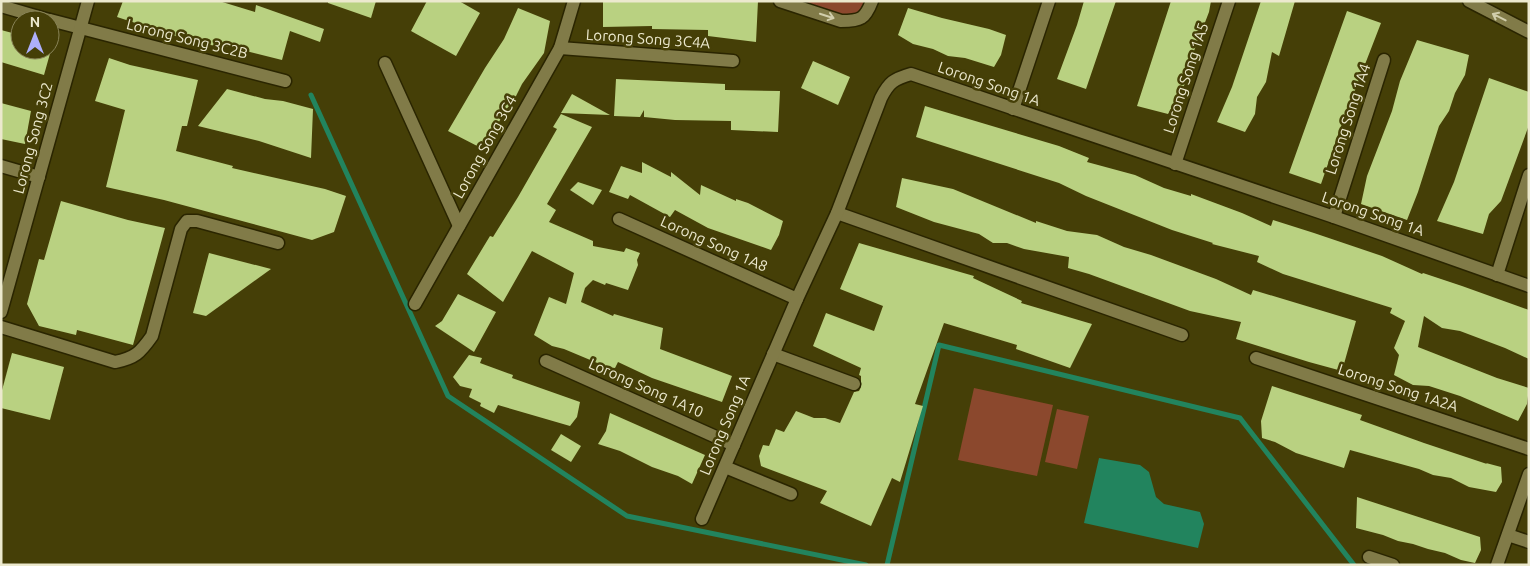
<svg xmlns="http://www.w3.org/2000/svg" width="1530" height="566" font-family="Ubuntu,sans-serif">
  <style>
    .green { fill: #8b482d }
    .water { fill: #22845e }
    .lines { fill: none; stroke-linecap: round; stroke-linejoin: round }
    .stream { stroke: #22845e; stroke-width: 5 }
    .building { fill: #b9d181 }
    .street-casing { stroke: #2a2500; stroke-width: 15 }
    .secondary-casing { stroke: #2a2500; stroke-width: 15 }
    .street { stroke: #817b48; stroke-width: 12 }
    .secondary { stroke: #817b48; stroke-width: 12 }
    .oneway { stroke: #d1ceac }
    .labels { text-anchor: middle; stroke-width: 5; stroke-linejoin: round; paint-order: stroke }
    .street-label { font-size: 15px; fill: #ece9ce; stroke: #453f07 }
  </style>
  <rect width="100%" height="100%" fill="#453f07"/>
  <g class="green">
    <path d="M 792,1 L 870,1 L 862,14 L 845,18 Z"/>
    <path d="M 974,388 L 1053,405 L 1037,476 L 958,460 Z"/>
    <path d="M 1057,409 L 1089,416 L 1077,469 L 1045,462 Z"/>
  </g>
  <path class="water" d="M 1099,458 L 1140,465 L 1149,472 L 1156,497 L 1164,504 L 1200,512 L 1204,524 L 1198,548 L 1084,523 Z"/>
  <g class="lines">
    <g class="stream">
      <path d="M 311,95 L 448,396 L 627,516 L 866,565"/>
      <path d="M 887,565 L 939,345 L 1240,418 L 1354,565"/>
    </g>
  </g>
  <g class="building">
    <path d="M 123,1 L 219,1 L 255,12 L 256,5 L 324,29 L 320,42 L 290,31 L 282,60 L 230,47 L 200,44 L 117,17 Z"/>
    <path d="M 328,1 L 376,1 L 371,18 L 328,3 Z"/>
    <path d="M 427,1 L 459,1 L 480,13 L 456,56 L 411,31 Z"/>
    <path d="M 603,1 L 758,1 L 756,42 L 708,36 L 708,30 L 652,29 L 652,26 L 603,27 Z"/>
    <path d="M 1084,1 L 1116,1 L 1086,89 L 1057,79 L 1077,25 Z"/>
    <path d="M 1171,1 L 1211,1 L 1209,12 L 1189,64 L 1186,82 L 1168,114 L 1137,106 Z"/>
    <path d="M 1261,1 L 1295,1 L 1279,56 L 1272,52 L 1266,82 L 1257,97 L 1255,114 L 1245,132 L 1217,122 L 1232,87 Z"/>
    <path d="M 518,8 L 550,21 L 544,53 L 522,84 L 514,100 L 504,112 L 485,150 L 448,131 L 485,68 L 504,39 Z"/>
    <path d="M 908,8 L 942,18 L 989,29 L 1006,35 L 1001,55 L 994,67 L 965,58 L 948,56 L 933,49 L 913,44 L 898,35 Z"/>
    <path d="M 1347,11 L 1381,23 L 1340,129 L 1321,184 L 1289,173 Z"/>
    <path d="M 1,30 L 20,35 L 20,50 L 51,50 L 44,75 L 1,62 Z"/>
    <path d="M 1417,40 L 1469,55 L 1465,75 L 1455,93 L 1449,111 L 1439,126 L 1418,192 L 1407,220 L 1361,204 L 1367,176 L 1392,111 L 1400,81 Z"/>
    <path d="M 109,58 L 130,65 L 198,80 L 187,126 L 182,126 L 176,151 L 233,166 L 232,168 L 325,189 L 346,196 L 334,232 L 312,240 L 164,200 L 106,187 L 125,110 L 95,101 Z"/>
    <path d="M 813,61 L 850,77 L 838,105 L 801,88 Z"/>
    <path d="M 1489,78 L 1529,92 L 1529,125 L 1501,201 L 1489,214 L 1483,234 L 1437,221 L 1454,182 Z"/>
    <path d="M 616,79 L 725,84 L 725,90 L 780,91 L 778,132 L 731,130 L 731,121 L 675,120 L 644,117 L 644,110 L 640,117 L 614,116 Z"/>
    <path d="M 227,89 L 265,99 L 283,101 L 313,109 L 311,158 L 259,141 L 198,126 Z"/>
    <path d="M 572,94 L 610,115 L 561,113 Z"/>
    <path d="M 1,103 L 31,111 L 25,144 L 1,139 Z"/>
    <path d="M 925,106 L 1059,146 L 1089,158 L 1087,162 L 1135,175 L 1164,188 L 1191,196 L 1191,194 L 1242,213 L 1271,226 L 1273,220 L 1314,233 L 1382,256 L 1422,274 L 1423,273 L 1462,286 L 1529,310 L 1529,359 L 1505,348 L 1460,331 L 1442,328 L 1424,316 L 1418,347 L 1497,378 L 1529,388 L 1527,404 L 1518,421 L 1460,396 L 1429,386 L 1413,385 L 1394,375 L 1399,355 L 1394,348 L 1405,321 L 1390,313 L 1392,308 L 1283,274 L 1257,262 L 1259,256 L 1212,244 L 1213,243 L 1172,230 L 1086,196 L 1059,183 L 916,137 Z"/>
    <path d="M 561,114 L 592,127 L 547,204 L 556,210 L 549,222 L 593,241 L 593,246 L 624,252 L 626,248 L 640,253 L 637,260 L 638,265 L 628,290 L 606,283 L 605,285 L 593,280 L 585,288 L 581,302 L 613,316 L 614,314 L 663,328 L 660,349 L 732,376 L 722,402 L 652,378 L 618,362 L 615,368 L 607,367 L 564,349 L 552,346 L 534,335 L 549,297 L 566,304 L 574,273 L 532,251 L 503,302 L 467,274 L 490,236 L 493,237 L 518,197 L 557,129 L 553,127 Z"/>
    <path d="M 642,162 L 671,177 L 671,172 L 700,195 L 701,185 L 736,201 L 736,199 L 748,203 L 783,221 L 779,235 L 771,250 L 708,228 L 675,210 L 670,217 L 630,195 L 628,199 L 609,192 L 621,166 L 642,173 Z"/>
    <path d="M 902,178 L 953,189 L 1036,223 L 1036,221 L 1067,231 L 1097,235 L 1124,247 L 1151,255 L 1216,279 L 1251,295 L 1253,290 L 1356,321 L 1342,371 L 1309,362 L 1236,339 L 1241,322 L 1190,311 L 1089,274 L 1068,268 L 1069,257 L 1024,249 L 1007,243 L 993,243 L 979,234 L 934,222 L 896,207 Z"/>
    <path d="M 578,182 L 602,190 L 593,205 L 570,190 Z"/>
    <path d="M 61,201 L 128,220 L 165,228 L 133,345 L 77,330 L 76,335 L 39,326 L 27,304 L 39,259 L 44,260 Z"/>
    <path d="M 859,243 L 974,276 L 973,278 L 1022,301 L 1021,303 L 1092,324 L 1070,368 L 1016,349 L 1017,345 L 944,323 L 915,404 L 923,406 L 900,482 L 892,478 L 871,526 L 820,503 L 827,491 L 761,466 L 759,456 L 763,445 L 769,446 L 776,429 L 784,432 L 796,411 L 814,418 L 825,418 L 840,423 L 854,392 L 859,391 L 861,387 L 861,376 L 859,375 L 861,368 L 813,346 L 826,313 L 874,331 L 883,306 L 840,289 Z"/>
    <path d="M 209,253 L 271,269 L 206,316 L 193,313 Z"/>
    <path d="M 458,294 L 496,312 L 474,352 L 435,326 L 442,321 Z"/>
    <path d="M 12,353 L 64,367 L 50,420 L 1,408 L 1,394 Z"/>
    <path d="M 469,355 L 482,358 L 480,363 L 513,375 L 512,378 L 580,402 L 577,417 L 570,426 L 498,405 L 494,413 L 480,406 L 481,403 L 469,397 L 472,389 L 460,386 L 453,377 Z"/>
    <path d="M 1272,386 L 1362,415 L 1360,420 L 1424,443 L 1487,464 L 1486,463 L 1501,467 L 1502,482 L 1496,492 L 1469,487 L 1451,478 L 1433,475 L 1419,469 L 1350,450 L 1344,468 L 1296,453 L 1275,442 L 1262,438 L 1261,421 Z"/>
    <path d="M 610,413 L 705,455 L 692,484 L 678,476 L 652,467 L 620,451 L 598,444 L 606,431 Z"/>
    <path d="M 561,434 L 581,446 L 571,462 L 551,450 Z"/>
    <path d="M 1357,497 L 1480,537 L 1481,550 L 1475,563 L 1461,560 L 1445,553 L 1428,549 L 1413,544 L 1398,541 L 1383,535 L 1356,528 Z"/>
  </g>
  <g class="lines">
    <defs>
      <g id="street">
        <path d="M 780,1 L 841,21 C 861,21 865,19 872,1"/>
        <path d="M 1,6 L 49,20"/>
        <path d="M 50,20 L 285,81"/>
        <path d="M 560,48 L 733,61"/>
        <path d="M 385,63 L 459,226"/>
        <path d="M 1013,109 L 1049,1"/>
        <path d="M 1175,164 L 1229,1"/>
        <path d="M 1,166 L 39,177"/>
        <path d="M 837,213 L 1182,335"/>
        <path d="M 1334,217 L 1384,60"/>
        <path d="M 619,219 L 797,299"/>
        <path d="M 1497,275 L 1529,175"/>
        <path d="M 415,304 L 560,48 L 574,1"/>
        <path d="M 1,312 L 88,1"/>
        <path d="M 1,327 L 115,362 C 135,358 140,353 152,336 L 181,229 L 187,221 L 197,221 L 278,243"/>
        <path d="M 773,354 L 854,384"/>
        <path d="M 1256,358 L 1529,449"/>
        <path d="M 546,361 L 734,445"/>
        <path d="M 725,467 L 791,494"/>
        <path d="M 702,519 L 797,299 L 837,213 L 881,98 C 889,82 894,79 911,74 L 1334,217 L 1529,286"/>
        <path d="M 1508,535 L 1529,542"/>
        <path d="M 1369,557 L 1393,565"/>
        <path d="M 1497,565 L 1529,474"/>
      </g>
      <path id="secondary" d="M 1469,1 L 1529,32"/>
    </defs>
    <use href="#street" class="street-casing"/>
    <use href="#secondary" class="secondary-casing"/>
    <use href="#street" class="street"/>
    <use href="#secondary" class="secondary"/>
  </g>
  <defs><path id="oneway-shaft" d="M-6 0H5M1.5-3L5.5 0L1.5 3" fill="none" stroke-width="1.6" stroke-linecap="round" stroke-linejoin="round" transform="scale(1.25)"/></defs>
  <g class="oneway">
    <use href="#oneway-shaft" transform="translate(827 16) rotate(18)"/>
    <use href="#oneway-shaft" transform="translate(1499 17) rotate(-153)"/>
  </g>
  <g class="labels">
    <g class="street-label">
      <text transform="translate(187 39) rotate(14)" y="5">Lorong Song 3C2B</text>
      <text transform="translate(648 39) rotate(4)" y="5">Lorong Song 3C4A</text>
      <text transform="translate(1186 78) rotate(-72)" y="5">Lorong Song 1A5</text>
      <text transform="translate(989 84) rotate(19)" y="5">Lorong Song 1A</text>
      <text transform="translate(1348 119) rotate(-72)" y="5">Lorong Song 1A4</text>
      <text transform="translate(33 138) rotate(-75)" y="5">Lorong Song 3C2</text>
      <text transform="translate(485 147) rotate(-61)" y="5">Lorong Song 3C4</text>
      <text transform="translate(1373 214) rotate(19)" y="5">Lorong Song 1A</text>
      <text transform="translate(714 244) rotate(24)" y="5">Lorong Song 1A8</text>
      <text transform="translate(646 388) rotate(24)" y="5">Lorong Song 1A10</text>
      <text transform="translate(1398 388) rotate(18)" y="5">Lorong Song 1A2A</text>
      <text transform="translate(725 425) rotate(-67)" y="5">Lorong Song 1A</text>
    </g>
  </g>
  <rect width="1530" height="566" fill="none" stroke="#ece9ce" stroke-width="5"/>
  <g transform="translate(35 35)"><circle r="24" fill="#453f07" stroke="#888357"/>
  <path d="M0-4L9 19L0 12L-9 19Z" fill="#adaffb"/>
  <text y="-8" font-size="14" font-weight="bold" text-anchor="middle" fill="#ece9ce">N</text>
  </g>
</svg>
